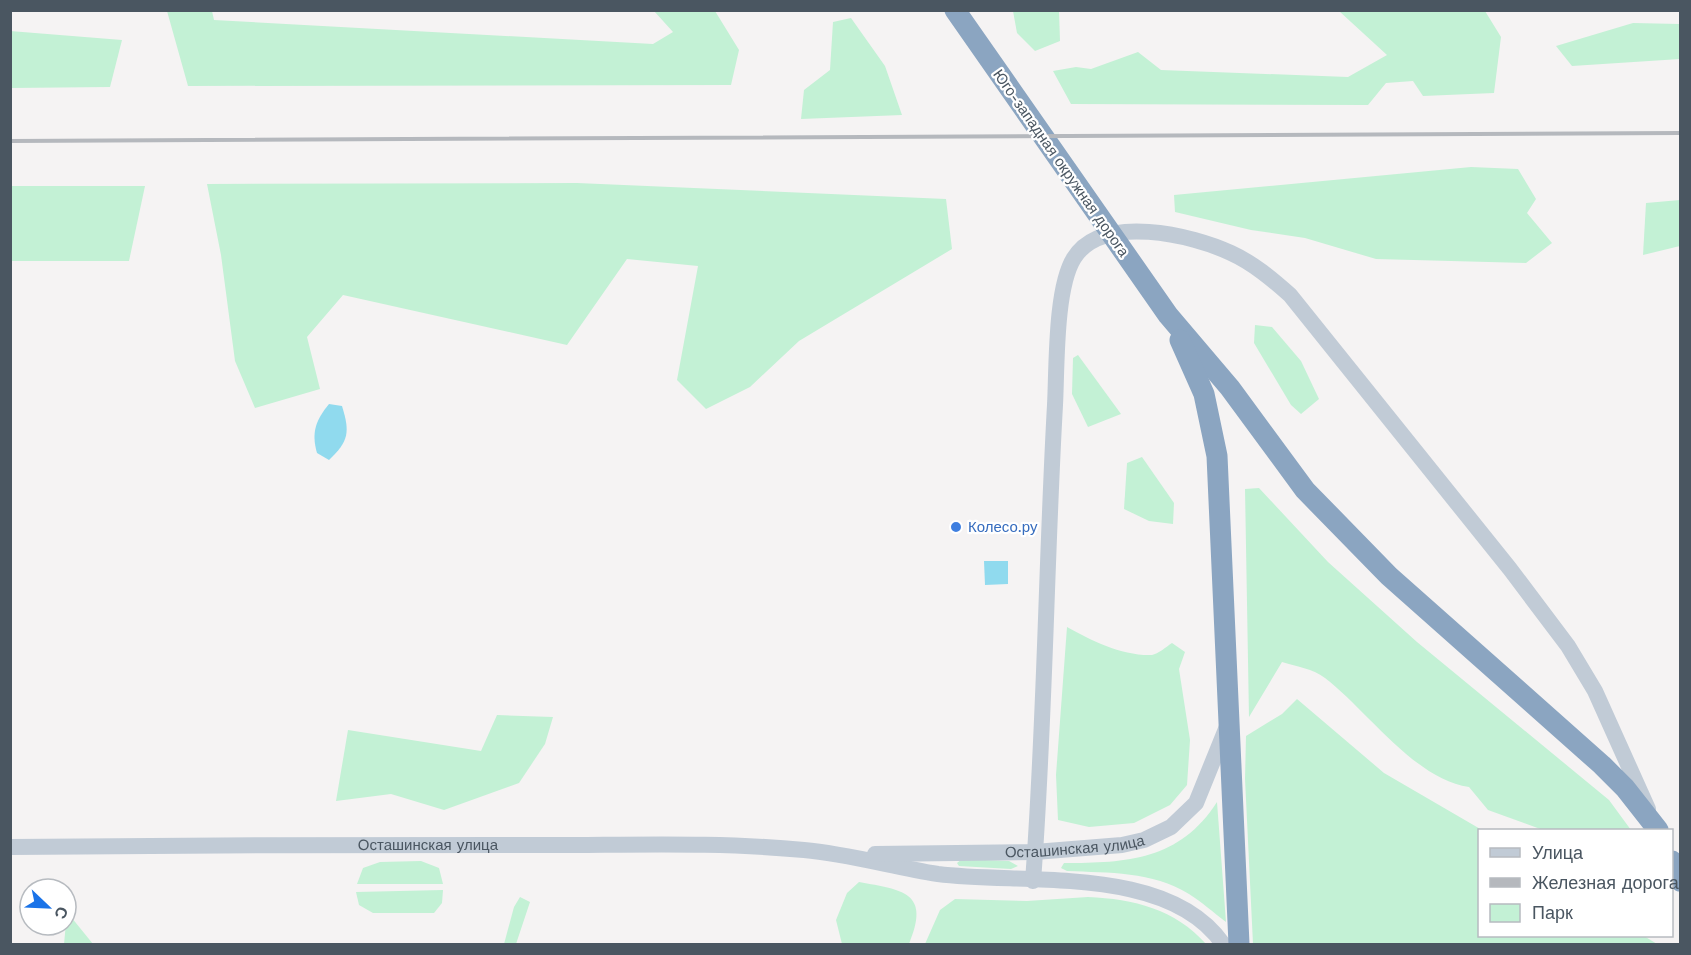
<svg xmlns="http://www.w3.org/2000/svg" width="1691" height="955" font-family="'Work Sans',sans-serif">
  <style>
    .green { fill: #c3f1d5 }
    .water { fill: #90daee }
    .lines { fill: none; stroke-linecap: round; stroke-linejoin: round }
    .secondary { stroke: #c1cbd6; stroke-width: 16 }
    .highway { stroke: #8ba5c1; stroke-width: 21 }
    .rail { stroke: #b5b8bd; stroke-width: 4 }
    .shop-dot { fill: #3f7fe0; stroke: #fff; stroke-width: 2 }
    .labels { text-anchor: middle; stroke-width: 4.5; stroke-linejoin: round; paint-order: stroke }
    .street-label { font-size: 15px; fill: #4a5661; stroke: #fff }
    .shop-label { font-size: 15px; fill: #366cbe; stroke: #fff; text-anchor: start }
  </style>
  <rect width="100%" height="100%" fill="#f5f3f3"/>
  <g class="green">
    <path d="M 167,11 L 212,11 L 214,20 L 653,44 L 673,32 L 654,11 L 715,11 L 739,50 L 731,85 L 188,86 Z"/>
    <path d="M 1013,11 L 1059,11 L 1060,41 L 1035,51 L 1017,33 Z"/>
    <path d="M 1339,11 L 1485,11 L 1501,37 L 1494,93 L 1423,96 L 1413,81 L 1386,83 L 1368,105 L 1071,104 L 1053,71 L 1076,67 L 1091,69 L 1138,52 L 1161,70 L 1348,77 L 1387,55 Z"/>
    <path d="M 851,18 L 885,66 L 902,115 L 801,119 L 804,90 L 830,70 L 833,22 Z"/>
    <path d="M 1633,23 L 1680,24 L 1680,59 L 1572,66 L 1556,46 Z"/>
    <path d="M 10,31 L 122,40 L 110,87 L 11,88 Z"/>
    <path d="M 1471,167 L 1518,169 L 1536,199 L 1527,213 L 1552,243 L 1526,263 L 1376,259 L 1305,238 L 1251,230 L 1175,212 L 1174,195 Z"/>
    <path d="M 577,183 L 946,199 L 952,249 L 799,341 L 750,387 L 706,409 L 677,380 L 698,266 L 627,259 L 567,345 L 343,295 L 307,337 L 320,389 L 255,408 L 235,361 L 221,255 L 207,184 Z"/>
    <path d="M 11,186 L 145,186 L 129,261 L 11,261 Z"/>
    <path d="M 1680,200 L 1680,246 L 1643,255 L 1646,203 Z"/>
    <path d="M 1255,325 L 1272,327 L 1301,361 L 1319,399 L 1301,414 L 1291,405 L 1254,343 Z"/>
    <path d="M 1078,355 L 1121,414 L 1088,427 L 1072,394 L 1073,358 Z"/>
    <path d="M 1142,457 L 1174,503 L 1173,524 L 1149,521 L 1124,509 L 1127,463 Z"/>
    <path d="M 1259,488 L 1328,562 L 1417,642 L 1609,800 L 1631,830 L 1543,830 L 1488,810 L 1469,787 C 1414,779 1367,710 1325,678 C 1314,669 1295,666 1282,662 L 1249,717 L 1245,489 Z"/>
    <path d="M 1067,627 C 1092,641 1122,656 1152,655 C 1158,654 1166,647 1172,643 L 1185,652 L 1179,669 L 1190,740 L 1187,785 L 1170,805 L 1134,823 L 1089,827 L 1058,820 L 1056,775 Z"/>
    <path d="M 1297,699 L 1384,773 L 1482,830 L 1480,830 L 1480,936 L 1644,936 L 1657,944 L 1253,944 L 1245,779 L 1246,736 L 1282,714 Z"/>
    <path d="M 497,715 L 553,717 L 545,744 L 519,783 L 444,810 L 391,794 L 336,801 L 348,730 L 481,751 Z"/>
    <path d="M 1217,802 L 1226,922 C 1214,913 1202,902 1189,894 C 1152,871 1109,873 1067,871 L 1061,868 L 1064,863 C 1127,863 1180,860 1217,802 Z"/>
    <path d="M 962,859 L 1009,861 L 1018,866 L 1011,869 L 959,866 L 957,863 Z"/>
    <path d="M 421,861 L 439,868 L 443,884 L 357,884 L 363,868 L 380,862 Z"/>
    <path d="M 859,882 C 903,890 931,892 909,944 L 842,944 L 836,920 L 847,893 Z"/>
    <path d="M 443,890 L 442,903 L 434,913 L 373,913 L 359,905 L 356,892 Z"/>
    <path d="M 520,897 L 530,902 L 516,944 L 504,944 L 514,907 Z"/>
    <path d="M 1088,897 C 1134,899 1175,909 1206,944 L 925,944 L 940,910 L 955,899 L 1027,901 Z"/>
    <path d="M 67,912 L 93,944 L 64,944 Z"/>
  </g>
  <g class="water">
    <path d="M 329,404 L 342,406 C 350,432 349,441 329,460 L 317,453 C 311,432 316,420 329,404 Z"/>
    <path d="M 1008,561 L 1008,584 L 985,585 L 984,561 Z"/>
  </g>
  <g class="lines">
    <g class="secondary">
      <path id="s1" d="M 10,847 C 180,845 349,845 519,845 C 613,846 710,841 804,850 C 849,854 893,867 938,874 C 1024,885 1168,864 1223,944"/>
      <path id="s2" d="M 875,854 L 1035,852 L 1122,845 L 1144,840 L 1171,827 L 1196,803 L 1228,724"/>
      <path d="M 1033,881 C 1045,723 1046,564 1055,405 C 1057,368 1055,288 1074,258 C 1102,213 1193,235 1231,253 C 1253,263 1272,279 1290,295 L 1510,569 L 1568,646 L 1595,691 L 1648,809"/>
    </g>
    <g class="highway">
      <path d="M 955,10 L 1168,315 L 1230,388 L 1305,490 L 1389,576 L 1602,765 L 1625,788 L 1658,830"/>
      <path d="M 1180,340 L 1204,394 L 1217,456 L 1239,944"/>
      <path d="M 1672,861 L 1680,881"/>
    </g>
    <path class="rail" d="M 10,141 L 1680,133"/>
  </g>
  <circle class="shop-dot" cx="956" cy="527" r="6"/>
  <g class="labels">
    <g class="street-label">
      <text transform="translate(1061 163) rotate(55)" y="5">Юго-западная окружная дорога</text>
      <text dy="5" stroke="none"><textPath href="#s1" startOffset="418">Осташинская улица</textPath></text>
      <text dy="5" stroke="none"><textPath href="#s2" startOffset="200">Осташинская улица</textPath></text>
    </g>
    <g class="shop-label">
      <text x="968" y="532">Колесо.ру</text>
    </g>
  </g>
  <rect width="1691" height="955" fill="none" stroke="#4a5661" stroke-width="24"/>
  <rect x="1478" y="829" width="195" height="108" fill="#ffffff" stroke="#b7bbc0" stroke-width="1.5"/>
  <rect x="1490" y="848" width="30" height="9" fill="#c1cbd6" stroke="#b7bbc0" stroke-width="1.5"/>
  <text x="1532" y="859" font-size="18" fill="#4a5661">Улица</text>
  <rect x="1490" y="878" width="30" height="9" fill="#b5b8bd" stroke="#b7bbc0" stroke-width="1.5"/>
  <text x="1532" y="889" font-size="18" fill="#4a5661">Железная дорога</text>
  <rect x="1490" y="904" width="30" height="18" fill="#c3f1d5" stroke="#b7bbc0" stroke-width="1.5"/>
  <text x="1532" y="919" font-size="18" fill="#4a5661">Парк</text>
  <g transform="translate(48 907) rotate(113)"><circle r="28" fill="#ffffff" stroke="#b7bbc0" stroke-width="1.5"/>
  <path d="M0-4.5L10 22L0 15L-10 22Z" fill="#1a73e8"/>
  <text y="-9" font-size="16" font-weight="bold" text-anchor="middle" fill="#4a5661">С</text>
  </g>
</svg>
